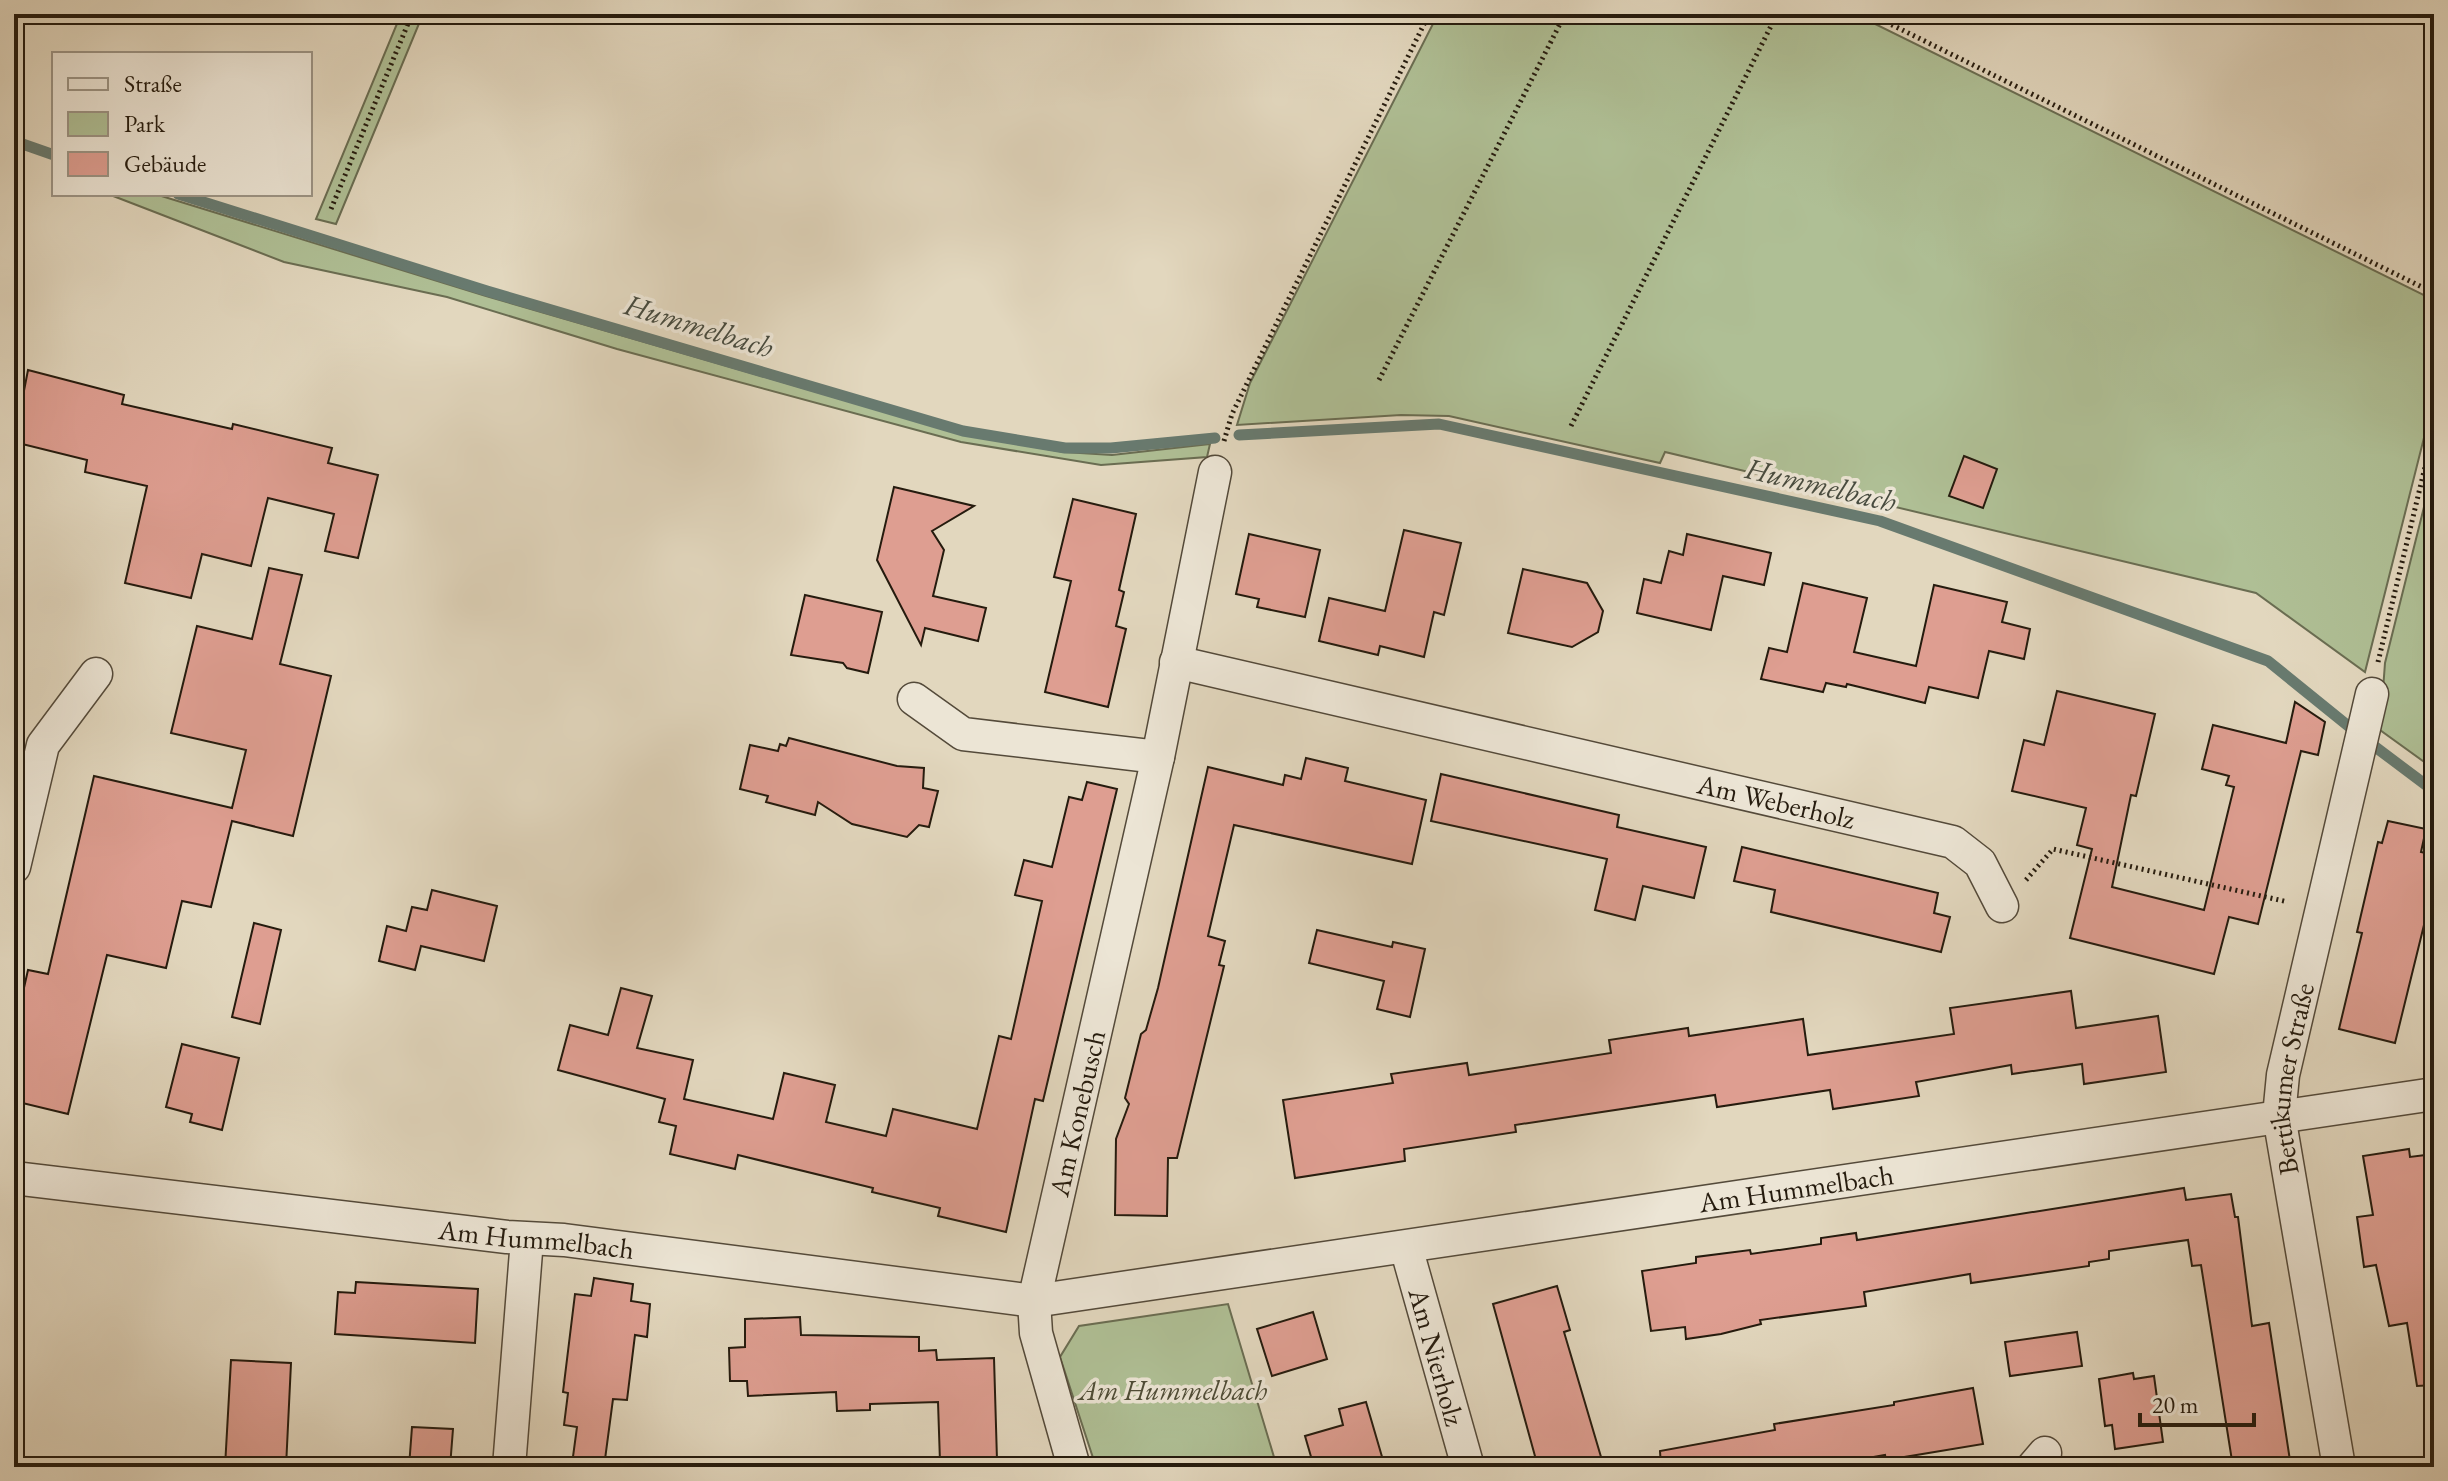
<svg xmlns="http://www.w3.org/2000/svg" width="2448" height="1481" font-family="'EB Garamond',serif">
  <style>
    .green { fill: #afbf95; stroke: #6a6d52; stroke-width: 2 }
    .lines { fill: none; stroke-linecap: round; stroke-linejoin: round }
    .stream { stroke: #687a6f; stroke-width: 11 }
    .building { fill: #de9e91; stroke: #251b0e; stroke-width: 2 }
    .street-casing { stroke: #544a3a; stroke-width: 35 }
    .path { stroke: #251b0e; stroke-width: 5; stroke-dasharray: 2 4; stroke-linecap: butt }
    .street { stroke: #ece5d5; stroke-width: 32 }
    .labels { text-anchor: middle; stroke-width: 7; stroke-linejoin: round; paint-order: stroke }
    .street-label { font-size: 28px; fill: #251b0e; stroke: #ece5d5 }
    .park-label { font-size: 28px; font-style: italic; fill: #4e4c36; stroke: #ece5d5 }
    .water-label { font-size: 30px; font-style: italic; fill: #474b3f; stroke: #ece5d5 }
  </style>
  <rect width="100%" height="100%" fill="#e2d7be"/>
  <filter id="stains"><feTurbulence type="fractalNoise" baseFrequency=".0025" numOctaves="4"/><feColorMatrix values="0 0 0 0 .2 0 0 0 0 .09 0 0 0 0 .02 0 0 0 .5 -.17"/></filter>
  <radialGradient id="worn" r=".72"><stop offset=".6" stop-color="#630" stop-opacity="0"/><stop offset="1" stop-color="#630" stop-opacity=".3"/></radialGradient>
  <g class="green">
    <path d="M 401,14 L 423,14 L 336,224 L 316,219 Z"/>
    <path d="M 1438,14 L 1855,14 L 2434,300 L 2434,398 L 2365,672 L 2256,593 L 1665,452 L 1660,463 L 1449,416 L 1401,415 L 1237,425 L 1250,383 Z"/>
    <path d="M 108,194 L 155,194 L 486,296 L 962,434 L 1064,452 L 1112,455 L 1210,444 L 1207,457 L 1101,465 L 961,442 L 617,349 L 447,297 L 284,262 Z"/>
    <path d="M 2434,467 L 2434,769 L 2380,730 L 2385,663 Z"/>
    <path d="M 1228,1304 L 1277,1467 L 1096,1467 L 1060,1357 L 1079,1326 Z"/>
  </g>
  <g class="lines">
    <g class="stream">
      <path d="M 14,141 L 54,155"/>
      <path d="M 178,194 L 487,291 L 963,431 L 1065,448 L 1111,448 L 1215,438"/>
      <path d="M 1239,435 L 1439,424 L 1880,521 L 2268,661 L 2352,729"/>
      <path d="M 2374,746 L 2434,791"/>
    </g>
  </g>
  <g class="building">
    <path d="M 28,370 L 124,395 L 122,404 L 232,429 L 233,424 L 332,448 L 328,463 L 378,475 L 358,558 L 325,551 L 334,514 L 268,498 L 251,566 L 202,554 L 191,598 L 125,583 L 147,486 L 85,472 L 87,460 L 14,442 Z"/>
    <path d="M 1964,456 L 1997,469 L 1983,508 L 1949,496 Z"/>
    <path d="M 894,487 L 974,506 L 932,531 L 944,550 L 933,596 L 986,608 L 978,641 L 925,628 L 921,645 L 877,560 Z"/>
    <path d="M 1073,499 L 1136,514 L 1119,590 L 1124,592 L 1116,626 L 1126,629 L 1108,707 L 1045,692 L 1071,581 L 1054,577 Z"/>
    <path d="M 1404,530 L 1461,543 L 1444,615 L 1434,612 L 1424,657 L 1380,646 L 1378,655 L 1319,641 L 1329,598 L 1385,611 Z"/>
    <path d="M 1249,534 L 1320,550 L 1305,617 L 1257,607 L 1259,599 L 1236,594 Z"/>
    <path d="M 1687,534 L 1771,553 L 1764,585 L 1723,576 L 1711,630 L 1637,613 L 1644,579 L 1661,583 L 1669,551 L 1683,555 Z"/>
    <path d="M 269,568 L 302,575 L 280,664 L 331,676 L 293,836 L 232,821 L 211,907 L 182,901 L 166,968 L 107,955 L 68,1114 L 14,1101 L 14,1032 L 28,970 L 48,974 L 94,776 L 232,808 L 246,750 L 171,733 L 197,626 L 252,639 Z"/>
    <path d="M 1523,569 L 1587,583 L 1603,611 L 1598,632 L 1572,647 L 1508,633 Z"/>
    <path d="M 1803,583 L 1867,598 L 1854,652 L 1916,666 L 1934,585 L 2007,602 L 2002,622 L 2030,629 L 2024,659 L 1989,651 L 1978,698 L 1929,687 L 1925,703 L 1847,684 L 1846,687 L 1826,683 L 1823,692 L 1761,679 L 1769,648 L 1787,652 Z"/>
    <path d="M 805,595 L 882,612 L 868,673 L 847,668 L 843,663 L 791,655 Z"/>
    <path d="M 2057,691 L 2155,714 L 2136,796 L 2131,795 L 2112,887 L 2204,910 L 2234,787 L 2226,785 L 2229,776 L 2202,769 L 2213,725 L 2286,743 L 2295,702 L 2325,722 L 2318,755 L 2301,751 L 2258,924 L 2229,917 L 2214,974 L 2070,938 L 2092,849 L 2077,845 L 2086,808 L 2012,791 L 2024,740 L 2044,745 Z"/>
    <path d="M 789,738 L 897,766 L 924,768 L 923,788 L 938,791 L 929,827 L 919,825 L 907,837 L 852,824 L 818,802 L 815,815 L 766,802 L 768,796 L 740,789 L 750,745 L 778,751 L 780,744 L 786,746 Z"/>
    <path d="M 1306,758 L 1348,768 L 1345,781 L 1426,800 L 1412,864 L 1234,825 L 1208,936 L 1225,941 L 1219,965 L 1224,966 L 1177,1158 L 1168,1158 L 1167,1216 L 1115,1215 L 1116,1139 L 1129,1104 L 1125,1098 L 1141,1034 L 1146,1030 L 1158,988 L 1208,767 L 1283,785 L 1285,775 L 1301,779 Z"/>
    <path d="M 1441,774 L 1619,815 L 1617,827 L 1706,847 L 1694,898 L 1643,886 L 1635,920 L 1595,910 L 1607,859 L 1431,821 Z"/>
    <path d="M 1087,782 L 1117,789 L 1043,1101 L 1035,1099 L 1006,1232 L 938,1216 L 940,1208 L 872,1192 L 873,1188 L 738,1155 L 735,1169 L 670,1154 L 676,1126 L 659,1122 L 665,1099 L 558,1070 L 570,1025 L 608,1035 L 621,988 L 652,996 L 637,1048 L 693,1060 L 684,1099 L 773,1119 L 784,1073 L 835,1085 L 826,1122 L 886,1136 L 893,1109 L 977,1129 L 999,1036 L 1011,1039 L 1042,901 L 1015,895 L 1024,860 L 1052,867 L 1069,797 L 1082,800 Z"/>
    <path d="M 2388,821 L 2426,829 L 2421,852 L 2434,855 L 2434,902 L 2428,926 L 2424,925 L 2395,1043 L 2339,1029 L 2362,933 L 2357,932 L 2378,842 L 2382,843 Z"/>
    <path d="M 1742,847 L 1938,893 L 1934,913 L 1950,917 L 1941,952 L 1771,912 L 1775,890 L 1734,881 Z"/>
    <path d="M 432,890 L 497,906 L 484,961 L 421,946 L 415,970 L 379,961 L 387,926 L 406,931 L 412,907 L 427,910 Z"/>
    <path d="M 254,923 L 281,930 L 260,1024 L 232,1017 Z"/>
    <path d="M 1317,930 L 1392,947 L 1393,942 L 1425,949 L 1410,1017 L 1377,1009 L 1384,981 L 1309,963 Z"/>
    <path d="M 2071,991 L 2076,1028 L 2158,1016 L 2166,1072 L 2084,1084 L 2082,1064 L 2012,1074 L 2011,1065 L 1916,1082 L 1919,1096 L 1833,1109 L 1830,1090 L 1717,1107 L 1715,1095 L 1515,1125 L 1516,1132 L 1404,1149 L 1405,1161 L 1295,1178 L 1283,1100 L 1393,1083 L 1391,1074 L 1467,1063 L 1469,1075 L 1611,1053 L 1609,1040 L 1688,1028 L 1689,1036 L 1803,1019 L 1808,1055 L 1954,1034 L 1950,1008 Z"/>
    <path d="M 182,1044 L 239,1058 L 222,1130 L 190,1122 L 192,1114 L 166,1107 Z"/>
    <path d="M 2409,1149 L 2410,1157 L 2434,1154 L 2434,1385 L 2417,1386 L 2407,1323 L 2389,1326 L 2376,1265 L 2364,1267 L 2357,1217 L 2373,1215 L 2363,1156 Z"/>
    <path d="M 2184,1188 L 2186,1200 L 2231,1194 L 2235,1217 L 2238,1217 L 2252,1326 L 2269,1323 L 2291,1467 L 2233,1467 L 2201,1265 L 2192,1266 L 2188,1240 L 2109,1251 L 2109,1259 L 2089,1262 L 2089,1266 L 1971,1283 L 1970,1274 L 1864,1292 L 1866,1306 L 1760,1320 L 1761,1324 L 1721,1334 L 1686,1339 L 1685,1327 L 1651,1331 L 1642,1271 L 1696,1263 L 1696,1257 L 1750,1250 L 1751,1254 L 1821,1244 L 1821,1238 L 1856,1233 L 1857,1240 Z"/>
    <path d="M 594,1278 L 633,1284 L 631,1301 L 650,1304 L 647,1337 L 635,1335 L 627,1400 L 613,1399 L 604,1467 L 572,1464 L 577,1427 L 564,1425 L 568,1393 L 563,1392 L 575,1294 L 591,1296 Z"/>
    <path d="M 356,1282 L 478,1289 L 475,1343 L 335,1334 L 338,1292 L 355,1293 Z"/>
    <path d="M 1557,1286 L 1570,1330 L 1564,1332 L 1604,1467 L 1538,1467 L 1493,1304 Z"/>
    <path d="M 1313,1312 L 1327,1359 L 1272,1376 L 1257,1329 Z"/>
    <path d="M 800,1317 L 801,1335 L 919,1337 L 919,1351 L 936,1350 L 937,1360 L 994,1358 L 997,1460 L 940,1462 L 938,1402 L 870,1404 L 870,1410 L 837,1411 L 836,1392 L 748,1396 L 747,1381 L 730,1381 L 729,1348 L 745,1347 L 745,1319 Z"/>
    <path d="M 2077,1332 L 2082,1366 L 2010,1376 L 2005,1342 Z"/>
    <path d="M 231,1360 L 291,1363 L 286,1467 L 225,1467 Z"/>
    <path d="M 2133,1373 L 2134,1379 L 2154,1376 L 2163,1442 L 2115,1449 L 2112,1425 L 2105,1426 L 2099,1379 Z"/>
    <path d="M 1973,1388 L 1983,1444 L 1886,1460 L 1885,1455 L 1818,1467 L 1661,1467 L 1660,1451 L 1775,1430 L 1774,1424 L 1894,1405 L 1894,1402 Z"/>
    <path d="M 1366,1402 L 1385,1467 L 1314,1467 L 1305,1436 L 1343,1425 L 1339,1409 Z"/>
    <path d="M 412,1427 L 453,1429 L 450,1467 L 409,1467 Z"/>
  </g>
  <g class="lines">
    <defs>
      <g id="street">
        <path id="s1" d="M 1176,662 L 1953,842 L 1980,863 L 2002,906"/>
        <path d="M 914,699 L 963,734 L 1158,757"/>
        <path d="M 14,867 L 43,745 L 96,674"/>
        <path id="s2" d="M 14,1178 L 507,1237 L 564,1240 L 1034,1301 L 2434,1094"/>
        <path id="s3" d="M 1406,1247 L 1468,1467"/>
        <path d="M 509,1467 L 527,1239"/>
        <path id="s4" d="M 1074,1467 L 1036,1333 L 1034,1301 L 1158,757 L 1215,472"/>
        <path d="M 2033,1467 L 2045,1453"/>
        <path id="s5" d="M 2339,1467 L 2279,1116 L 2283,1075 L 2372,694"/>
      </g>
    </defs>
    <use href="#street" class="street-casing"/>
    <g class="path">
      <path d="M 1870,14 L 2434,293"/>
      <path d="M 331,209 L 412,14"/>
      <path d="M 1379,380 L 1565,14"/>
      <path d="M 1571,426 L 1777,14"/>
      <path d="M 1224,441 L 1232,414 L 1429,14"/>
      <path d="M 2378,662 L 2434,430"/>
      <path d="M 2026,880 L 2053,849 L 2288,902"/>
    </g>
    <use href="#street" class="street"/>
  </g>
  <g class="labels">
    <g class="street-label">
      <text dy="10" stroke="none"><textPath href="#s1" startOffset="616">Am Weberholz</textPath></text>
      <text dy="10" stroke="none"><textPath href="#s5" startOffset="394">Bettikumer Straße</textPath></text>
      <text dy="10" stroke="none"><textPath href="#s4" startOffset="364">Am Konebusch</textPath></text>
      <text dy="10" stroke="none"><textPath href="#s2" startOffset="1798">Am Hummelbach</textPath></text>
      <text dy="10" stroke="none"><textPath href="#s2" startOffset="526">Am Hummelbach</textPath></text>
      <text dy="10" stroke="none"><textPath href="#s3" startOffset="114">Am Nierholz</textPath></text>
    </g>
    <g class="park-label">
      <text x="1173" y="1400">Am Hummelbach</text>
    </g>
    <g class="water-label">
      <text transform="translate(699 326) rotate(17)" y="10">Hummelbach</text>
      <text transform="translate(1821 485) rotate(13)" y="10">Hummelbach</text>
    </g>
  </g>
  <rect width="2448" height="1481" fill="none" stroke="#e2d7be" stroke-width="48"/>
  <rect x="16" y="16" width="2416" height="1449" fill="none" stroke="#251b0e" stroke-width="4"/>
  <rect x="24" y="24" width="2400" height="1433" fill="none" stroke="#251b0e" stroke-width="2"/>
  <rect x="52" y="52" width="260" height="144" fill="#ece5d5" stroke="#9c9485" stroke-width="2"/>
  <rect x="68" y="78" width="40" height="12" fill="#ece5d5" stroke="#9c9485" stroke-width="2"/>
  <text x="124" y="92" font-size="24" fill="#251b0e">Straße</text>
  <rect x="68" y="112" width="40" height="24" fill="#afbf95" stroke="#9c9485" stroke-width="2"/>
  <text x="124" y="132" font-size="24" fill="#251b0e">Park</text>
  <rect x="68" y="152" width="40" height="24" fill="#de9e91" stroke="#9c9485" stroke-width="2"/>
  <text x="124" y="172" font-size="24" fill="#251b0e">Gebäude</text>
  <path d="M2140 1413v12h114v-12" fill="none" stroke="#251b0e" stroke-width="4"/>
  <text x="2152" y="1413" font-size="24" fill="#251b0e" stroke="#ece5d5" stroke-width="6" paint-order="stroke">20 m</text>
  <rect width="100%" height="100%" filter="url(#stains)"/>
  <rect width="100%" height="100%" fill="url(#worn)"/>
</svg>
